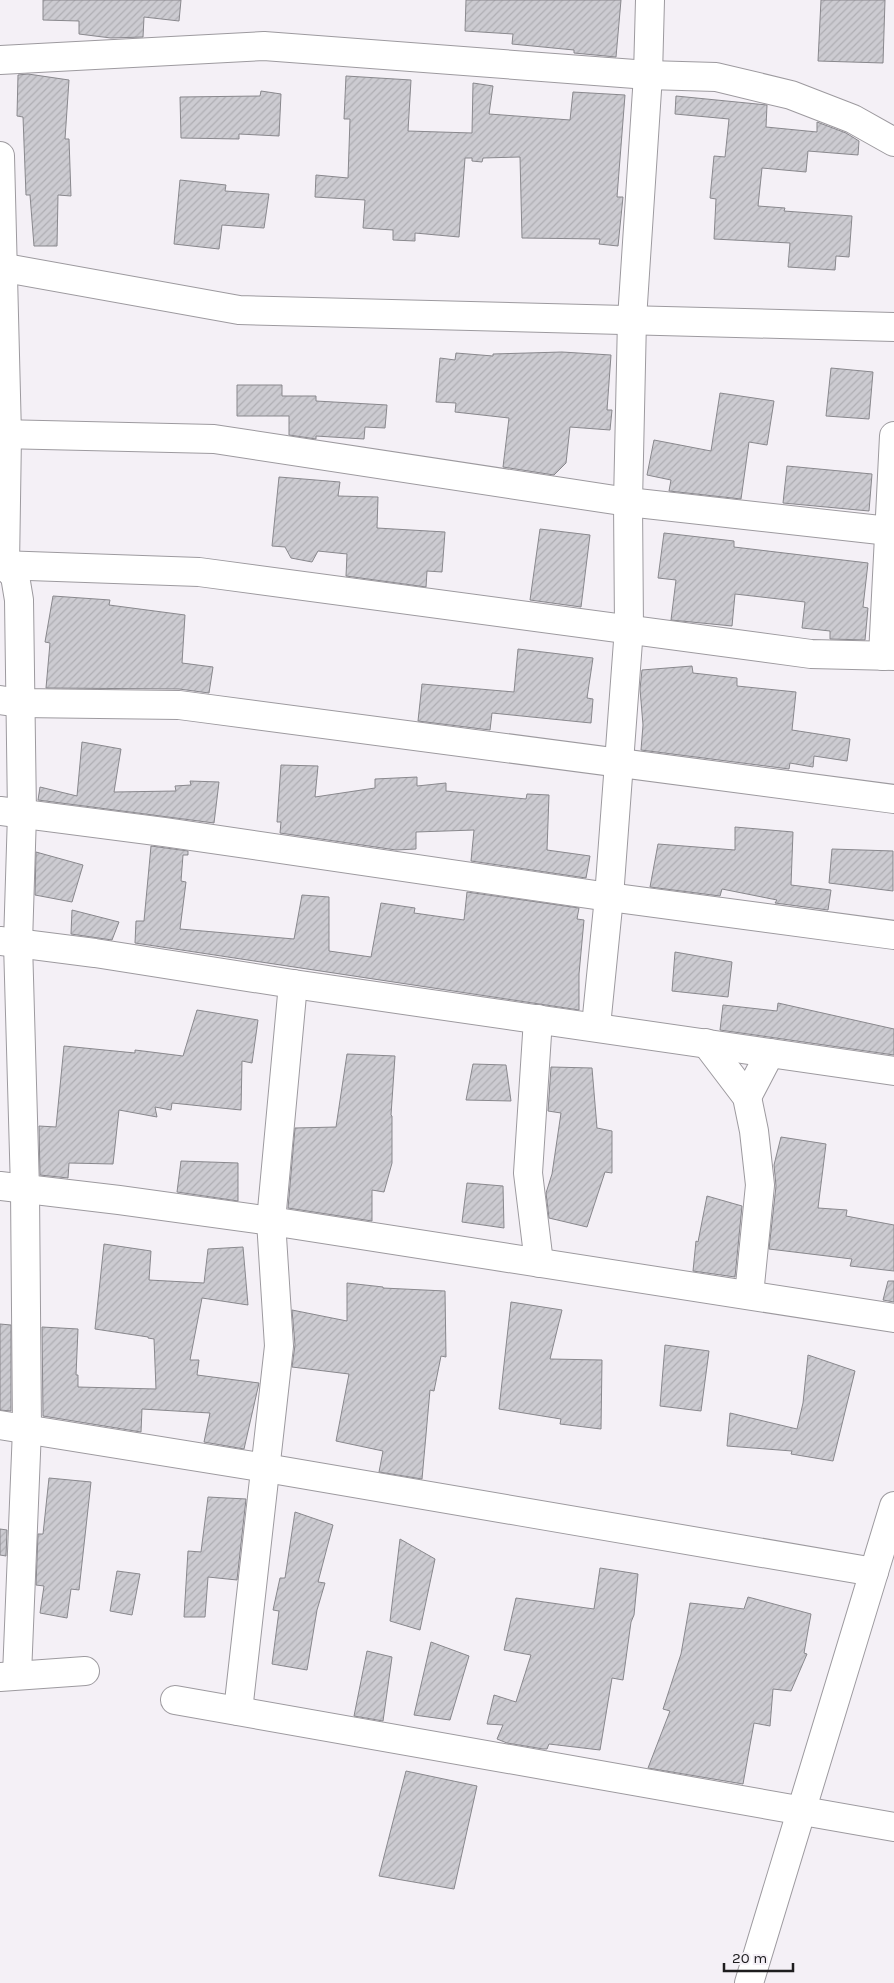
<svg xmlns="http://www.w3.org/2000/svg" width="894" height="1983" font-family="Karla,sans-serif">
  <style>
    .building { fill: url(#building-hatch); stroke: #89888d }
    .lines { fill: none; stroke-linecap: round; stroke-linejoin: round }
    .minor-casing { stroke: #9d9a9f; stroke-width: 30 }
    .minor { stroke: #fff; stroke-width: 28 }
  </style>
  <defs>
    <pattern id="building-hatch" width="6" height="6" patternUnits="userSpaceOnUse" patternTransform="scale(1.25)"><rect width="6" height="6" fill="#cccbd1"/><path d="M-1 1l2-2M0 6l6-6M5 7l2-2" fill="none" stroke="#afaeb3"/></pattern>
  </defs>
  <rect width="100%" height="100%" fill="#f4f0f6"/>
  <g class="building">
    <path d="M 43,0 L 181,0 L 179,21 L 144,17 L 143,37 L 111,38 L 79,34 L 79,21 L 43,20 Z"/>
    <path d="M 466,0 L 621,0 L 616,57 L 574,53 L 574,50 L 512,44 L 513,34 L 465,31 Z"/>
    <path d="M 821,0 L 885,0 L 883,63 L 818,61 Z"/>
    <path d="M 28,74 L 69,80 L 65,139 L 69,139 L 71,196 L 58,195 L 57,246 L 34,246 L 30,195 L 26,195 L 23,117 L 17,116 L 18,75 Z"/>
    <path d="M 346,76 L 411,80 L 408,131 L 472,133 L 473,83 L 493,86 L 489,114 L 570,120 L 573,92 L 625,95 L 617,197 L 623,197 L 618,246 L 599,244 L 600,239 L 522,238 L 520,157 L 483,158 L 482,162 L 472,161 L 472,158 L 465,158 L 459,237 L 415,233 L 415,241 L 393,240 L 393,230 L 363,228 L 365,200 L 315,197 L 316,175 L 348,178 L 350,119 L 344,119 Z"/>
    <path d="M 261,91 L 281,94 L 279,136 L 239,134 L 239,139 L 181,138 L 180,97 L 260,96 Z"/>
    <path d="M 676,96 L 767,105 L 766,127 L 817,132 L 817,122 L 846,133 L 859,141 L 858,155 L 808,151 L 806,172 L 762,168 L 758,206 L 785,208 L 784,211 L 852,216 L 849,257 L 836,256 L 835,270 L 788,267 L 790,243 L 714,239 L 716,199 L 710,198 L 714,156 L 725,157 L 729,119 L 675,114 Z"/>
    <path d="M 180,180 L 226,185 L 225,191 L 269,194 L 264,228 L 222,225 L 219,249 L 174,244 Z"/>
    <path d="M 562,352 L 611,355 L 607,410 L 612,410 L 610,430 L 570,427 L 566,463 L 554,475 L 503,467 L 509,418 L 455,412 L 456,403 L 436,402 L 440,358 L 455,360 L 456,353 L 493,356 L 493,354 Z"/>
    <path d="M 831,368 L 873,372 L 869,419 L 826,416 Z"/>
    <path d="M 237,385 L 282,385 L 282,396 L 316,396 L 316,401 L 387,405 L 385,428 L 365,427 L 364,439 L 316,436 L 316,439 L 289,435 L 289,416 L 237,416 Z"/>
    <path d="M 720,393 L 774,401 L 767,445 L 749,442 L 741,499 L 669,491 L 671,480 L 647,475 L 654,440 L 711,451 Z"/>
    <path d="M 787,466 L 872,474 L 869,511 L 783,503 Z"/>
    <path d="M 279,477 L 340,482 L 338,496 L 378,497 L 377,528 L 445,532 L 442,572 L 427,571 L 426,587 L 346,576 L 347,554 L 318,551 L 312,562 L 291,558 L 285,547 L 272,546 Z"/>
    <path d="M 540,529 L 590,535 L 581,607 L 530,600 Z"/>
    <path d="M 664,533 L 734,541 L 734,547 L 868,563 L 863,607 L 868,608 L 865,640 L 830,639 L 830,631 L 802,628 L 805,602 L 735,594 L 732,626 L 671,620 L 676,580 L 658,578 Z"/>
    <path d="M 53,596 L 110,600 L 109,605 L 185,615 L 182,663 L 213,667 L 209,693 L 179,689 L 46,688 L 50,643 L 45,642 Z"/>
    <path d="M 518,649 L 593,658 L 587,698 L 593,699 L 591,723 L 492,713 L 490,730 L 418,721 L 422,684 L 514,692 Z"/>
    <path d="M 692,666 L 693,673 L 737,678 L 737,686 L 796,692 L 792,730 L 850,739 L 847,761 L 814,756 L 813,767 L 790,763 L 789,769 L 641,750 L 643,725 L 640,689 L 642,670 Z"/>
    <path d="M 82,742 L 121,749 L 114,792 L 176,791 L 175,786 L 191,785 L 190,781 L 219,782 L 214,823 L 38,800 L 40,787 L 77,796 Z"/>
    <path d="M 281,765 L 318,766 L 315,797 L 375,788 L 375,779 L 417,777 L 417,786 L 446,783 L 446,791 L 526,799 L 527,794 L 549,795 L 547,850 L 590,856 L 586,878 L 471,861 L 474,830 L 416,832 L 416,849 L 396,850 L 280,833 L 281,822 L 277,822 Z"/>
    <path d="M 735,827 L 793,832 L 791,885 L 831,890 L 828,910 L 775,903 L 777,900 L 722,889 L 720,896 L 650,887 L 658,844 L 735,850 Z"/>
    <path d="M 151,846 L 188,851 L 188,855 L 183,855 L 181,881 L 186,882 L 180,929 L 294,939 L 302,895 L 329,897 L 329,951 L 371,957 L 381,903 L 415,908 L 414,913 L 464,920 L 467,892 L 579,908 L 577,919 L 584,920 L 579,974 L 579,1010 L 135,943 L 136,921 L 144,921 Z"/>
    <path d="M 832,849 L 893,851 L 893,891 L 829,883 Z"/>
    <path d="M 36,852 L 83,865 L 72,902 L 35,895 Z"/>
    <path d="M 72,910 L 119,922 L 112,940 L 71,934 Z"/>
    <path d="M 675,952 L 732,962 L 728,997 L 672,991 Z"/>
    <path d="M 778,1003 L 894,1029 L 894,1055 L 720,1030 L 723,1005 L 777,1011 Z"/>
    <path d="M 197,1010 L 258,1020 L 252,1063 L 242,1061 L 241,1110 L 172,1103 L 171,1110 L 155,1107 L 157,1117 L 119,1110 L 113,1164 L 69,1163 L 68,1178 L 40,1175 L 39,1126 L 56,1127 L 64,1046 L 135,1053 L 135,1050 L 183,1056 Z"/>
    <path d="M 347,1054 L 395,1056 L 391,1115 L 392,1116 L 392,1163 L 384,1192 L 372,1190 L 372,1221 L 288,1208 L 295,1128 L 336,1127 Z"/>
    <path d="M 473,1064 L 506,1065 L 511,1101 L 466,1100 Z"/>
    <path d="M 551,1067 L 592,1068 L 597,1128 L 612,1131 L 612,1173 L 605,1172 L 587,1227 L 549,1218 L 546,1193 L 552,1174 L 561,1113 L 548,1111 Z"/>
    <path d="M 781,1137 L 826,1144 L 818,1208 L 847,1210 L 846,1216 L 894,1225 L 894,1271 L 850,1266 L 852,1259 L 769,1249 L 776,1186 L 774,1165 Z"/>
    <path d="M 181,1161 L 238,1163 L 238,1201 L 177,1192 Z"/>
    <path d="M 467,1183 L 503,1186 L 504,1228 L 462,1222 Z"/>
    <path d="M 707,1196 L 742,1206 L 735,1277 L 693,1271 L 696,1241 L 698,1242 Z"/>
    <path d="M 104,1244 L 151,1251 L 149,1280 L 204,1283 L 208,1249 L 243,1247 L 248,1305 L 202,1298 L 190,1360 L 199,1360 L 197,1375 L 259,1383 L 244,1449 L 204,1442 L 210,1413 L 142,1409 L 141,1432 L 43,1416 L 42,1327 L 78,1329 L 76,1375 L 78,1375 L 78,1387 L 156,1389 L 154,1339 L 148,1338 L 148,1337 L 95,1329 Z"/>
    <path d="M 888,1281 L 894,1281 L 894,1302 L 883,1300 Z"/>
    <path d="M 347,1283 L 383,1287 L 383,1288 L 445,1291 L 446,1357 L 441,1356 L 434,1391 L 430,1390 L 422,1479 L 379,1472 L 383,1451 L 336,1441 L 349,1374 L 292,1367 L 295,1345 L 292,1310 L 347,1321 Z"/>
    <path d="M 511,1302 L 562,1310 L 550,1359 L 602,1360 L 601,1429 L 560,1424 L 561,1419 L 499,1409 Z"/>
    <path d="M 0,1324 L 11,1325 L 11,1411 L 0,1410 Z"/>
    <path d="M 665,1345 L 709,1351 L 701,1411 L 660,1406 Z"/>
    <path d="M 808,1355 L 855,1371 L 833,1461 L 791,1454 L 792,1451 L 727,1446 L 730,1413 L 797,1429 L 803,1403 Z"/>
    <path d="M 49,1478 L 91,1482 L 79,1590 L 71,1589 L 67,1618 L 40,1613 L 44,1586 L 36,1585 L 38,1534 L 43,1534 Z"/>
    <path d="M 208,1497 L 246,1499 L 237,1580 L 208,1577 L 205,1617 L 184,1617 L 188,1551 L 201,1552 Z"/>
    <path d="M 295,1512 L 333,1525 L 318,1582 L 325,1583 L 317,1610 L 307,1670 L 272,1664 L 279,1611 L 273,1610 L 280,1578 L 285,1578 Z"/>
    <path d="M 0,1529 L 7,1530 L 6,1556 L 0,1555 Z"/>
    <path d="M 400,1539 L 435,1559 L 420,1630 L 390,1621 Z"/>
    <path d="M 600,1568 L 638,1574 L 634,1615 L 631,1622 L 623,1680 L 612,1678 L 600,1750 L 549,1744 L 547,1749 L 543,1749 L 507,1743 L 497,1739 L 503,1725 L 487,1724 L 494,1695 L 516,1702 L 531,1655 L 504,1650 L 516,1598 L 594,1609 Z"/>
    <path d="M 117,1571 L 140,1574 L 132,1615 L 110,1611 Z"/>
    <path d="M 748,1597 L 811,1614 L 804,1653 L 807,1654 L 791,1691 L 773,1689 L 770,1726 L 754,1723 L 743,1784 L 648,1768 L 670,1711 L 663,1709 L 681,1654 L 690,1603 L 744,1609 Z"/>
    <path d="M 431,1642 L 469,1656 L 450,1720 L 414,1715 Z"/>
    <path d="M 367,1651 L 392,1657 L 383,1721 L 354,1716 Z"/>
    <path d="M 406,1771 L 477,1786 L 454,1889 L 379,1876 Z"/>
  </g>
  <g class="lines">
    <defs>
      <g id="minor">
        <path d="M 0,60 L 264,46 L 648,75 L 716,77 L 791,95 L 853,119 L 894,142"/>
        <path d="M 0,156 L 7,435 L 5,566 L 15,576 L 19,600 L 22,814 L 18,943 L 25,1189 L 27,1429 L 17,1675"/>
        <path d="M 0,267 L 239,310 L 894,327"/>
        <path d="M 0,434 L 214,439 L 628,502 L 889,531"/>
        <path d="M 0,565 L 199,572 L 811,654 L 894,656"/>
        <path d="M 883,656 L 894,436"/>
        <path d="M 0,700 L 20,703 L 179,705 L 894,799"/>
        <path d="M 0,811 L 164,832 L 609,897 L 894,935"/>
        <path d="M 0,941 L 95,953 L 293,984 L 894,1071"/>
        <path d="M 538,1019 L 528,1173 L 539,1263"/>
        <path d="M 596,1026 L 609,897 L 629,628 L 628,502 L 632,319 L 648,75 L 650,0"/>
        <path d="M 706,1043 L 747,1097 L 754,1131 L 760,1185 L 749,1295"/>
        <path d="M 747,1097 L 770,1053"/>
        <path d="M 0,1186 L 119,1200 L 271,1221 L 894,1318"/>
        <path d="M 0,1425 L 266,1468 L 874,1572"/>
        <path d="M 0,1677 L 85,1671"/>
        <path d="M 175,1700 L 894,1827"/>
        <path d="M 238,1711 L 279,1346 L 271,1221 L 293,984"/>
        <path d="M 749,1983 L 894,1506"/>
      </g>
    </defs>
    <use href="#minor" class="minor-casing"/>
    <use href="#minor" class="minor"/>
  </g>
  <path d="M724 1963v8h69v-8" fill="none" stroke="#1e1d1f" stroke-width="2.5"/>
  <text x="732" y="1963" font-size="15" fill="#1e1d1f" stroke="#f4f0f6" stroke-width="4" paint-order="stroke">20 m</text>
</svg>
